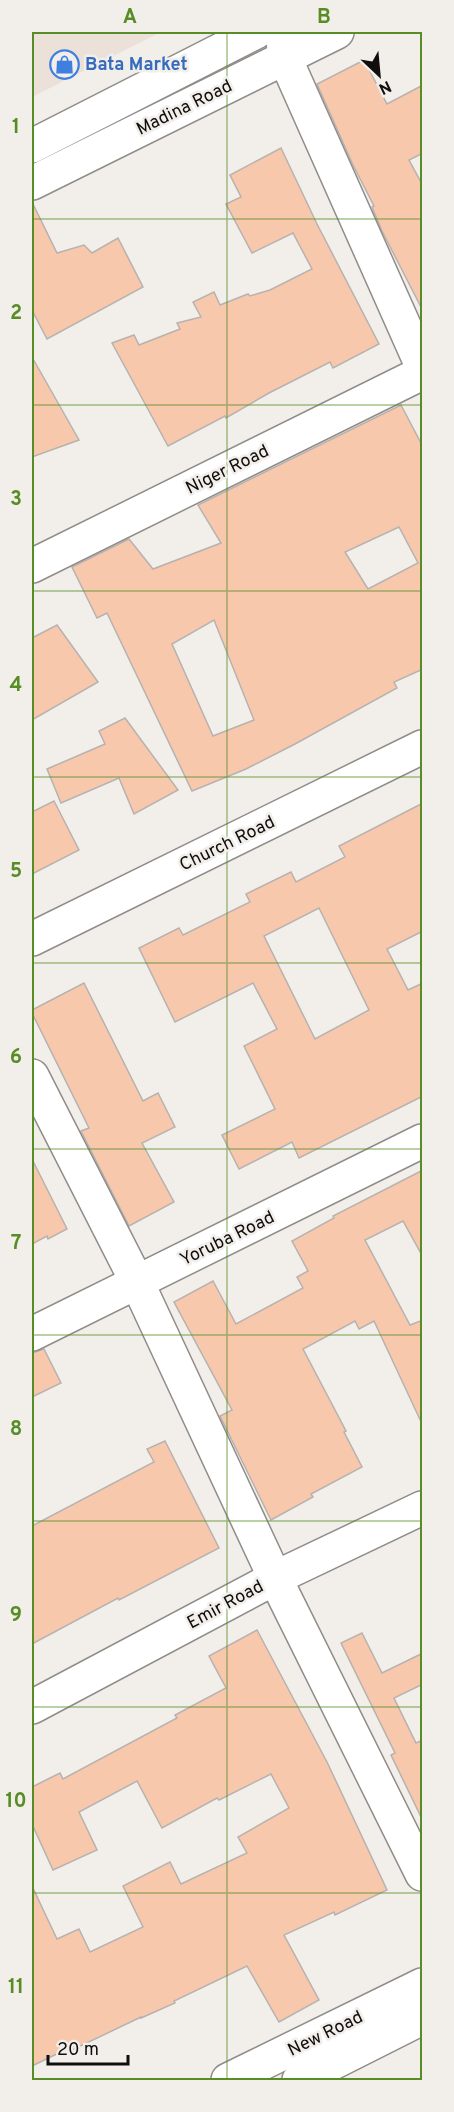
<svg xmlns="http://www.w3.org/2000/svg" width="454" height="2112" font-family="Overpass,sans-serif">
  <style>
    .built { fill: #ece1d8 }
    .building { fill: #f8c8ad; stroke: #b7b2af; stroke-width: 1.5; fill-rule: evenodd }
    .lines { fill: none; stroke-linecap: round; stroke-linejoin: round }
    .minor-casing { stroke: #908c89; stroke-width: 36 }
    .major-casing { stroke: #908c89; stroke-width: 36 }
    .minor { stroke: #fff; stroke-width: 33 }
    .major { stroke: #fff; stroke-width: 33 }
    .grid { fill: none; stroke: #588c25; stroke-width: 1.5; stroke-opacity: 0.55 }
    .labels { text-anchor: middle; stroke-width: 5; stroke-linejoin: round; paint-order: stroke }
    .shop-label { font-size: 18px; font-weight: bold; fill: #366cbe; stroke: #f2eeea; text-anchor: start }
    .street-label { font-size: 18px; fill: #0f0e0d; stroke: #f2eeea }
    .neatline { fill: none; stroke: #588c25; stroke-width: 2 }
    .grid-label { font-size: 20px; text-anchor: middle; font-weight: bold; fill: #588c25 }
  </style>
  <rect width="100%" height="100%" fill="#f2eeea"/>
  <path class="built" d="M 32,32 L 161,32 L 32,97 Z"/>
  <g class="building">
    <path d="M 364,60 L 387,104 L 423,85 L 423,153 L 409,160 L 423,186 L 423,311 L 382,231 L 372,207 L 374,206 L 353,165 L 317,84 Z"/>
    <path d="M 281,148 L 317,224 L 379,344 L 333,368 L 330,362 L 269,393 L 226,418 L 225,416 L 168,446 L 112,343 L 134,335 L 139,345 L 180,329 L 177,323 L 201,317 L 193,302 L 214,292 L 220,305 L 248,294 L 250,296 L 270,290 L 312,269 L 293,233 L 252,253 L 226,204 L 241,197 L 230,175 Z"/>
    <path d="M 32,202 L 57,253 L 84,245 L 92,253 L 118,238 L 143,287 L 47,339 L 32,310 Z"/>
    <path d="M 32,357 L 79,440 L 32,457 Z"/>
    <path d="M 401,405 L 423,447 L 423,669 L 394,682 L 397,688 L 295,744 L 246,769 L 192,791 L 107,613 L 97,618 L 72,567 L 129,539 L 153,569 L 221,543 L 198,505 ZM 399,527 L 418,563 L 368,589 L 345,552 ZM 214,620 L 254,720 L 213,736 L 172,644 Z"/>
    <path d="M 57,625 L 98,682 L 32,720 L 32,638 Z"/>
    <path d="M 125,718 L 178,790 L 134,814 L 119,778 L 61,803 L 47,769 L 105,744 L 99,731 Z"/>
    <path d="M 54,801 L 79,850 L 32,874 L 32,812 Z"/>
    <path d="M 423,803 L 423,931 L 387,949 L 408,990 L 423,983 L 423,1096 L 299,1158 L 292,1142 L 239,1169 L 222,1135 L 275,1109 L 244,1046 L 277,1029 L 253,983 L 175,1022 L 139,948 L 179,928 L 183,935 L 250,902 L 246,894 L 291,872 L 296,882 L 345,857 L 339,846 ZM 319,908 L 369,1010 L 315,1039 L 264,936 Z"/>
    <path d="M 84,983 L 143,1101 L 158,1093 L 175,1127 L 142,1143 L 174,1202 L 129,1226 L 81,1131 L 89,1128 L 32,1013 L 32,1010 Z"/>
    <path d="M 32,1159 L 67,1229 L 48,1239 L 47,1236 L 32,1244 Z"/>
    <path d="M 423,1170 L 423,1257 L 403,1221 L 365,1240 L 410,1325 L 423,1320 L 423,1426 L 374,1321 L 359,1329 L 355,1321 L 303,1349 L 346,1431 L 344,1432 L 362,1467 L 311,1494 L 313,1497 L 271,1520 L 220,1416 L 232,1410 L 174,1302 L 213,1281 L 236,1324 L 303,1288 L 297,1277 L 308,1271 L 292,1241 L 334,1218 L 333,1216 Z"/>
    <path d="M 44,1349 L 61,1383 L 32,1397 L 32,1353 Z"/>
    <path d="M 165,1441 L 219,1548 L 119,1600 L 118,1598 L 32,1644 L 32,1526 L 154,1462 L 147,1449 Z"/>
    <path d="M 257,1630 L 327,1762 L 387,1890 L 335,1915 L 334,1912 L 284,1935 L 319,2000 L 279,2022 L 247,1966 L 174,2001 L 175,2003 L 141,2018 L 141,2017 L 70,2051 L 69,2048 L 32,2066 L 32,1886 L 57,1939 L 79,1929 L 90,1952 L 143,1927 L 123,1886 L 170,1862 L 181,1884 L 247,1853 L 238,1837 L 289,1808 L 271,1774 L 219,1800 L 217,1798 L 162,1828 L 137,1781 L 79,1812 L 97,1850 L 53,1870 L 32,1824 L 32,1787 L 60,1773 L 63,1779 L 177,1718 L 175,1715 L 226,1688 L 209,1656 Z"/>
    <path d="M 362,1633 L 382,1673 L 423,1653 L 423,1684 L 394,1698 L 416,1743 L 423,1740 L 423,1821 L 391,1755 L 395,1753 L 341,1643 Z"/>
  </g>
  <g class="lines">
    <defs>
      <g id="minor">
        <path d="M 282,32 L 285,58 L 422,366"/>
        <path d="M 32,566 L 422,373"/>
        <path d="M 32,939 L 422,747"/>
        <path d="M 32,1076 L 137,1282 L 275,1578 L 422,1874"/>
        <path d="M 32,1334 L 422,1141"/>
        <path d="M 32,1707 L 275,1578 L 422,1508"/>
        <path d="M 228,2080 L 422,1985"/>
        <path d="M 299,2080 L 422,2018"/>
      </g>
      <g id="major">
        <path d="M 32,146 L 256,32"/>
        <path d="M 32,183 L 337,32"/>
      </g>
    </defs>
    <use href="#minor" class="minor-casing"/>
    <use href="#major" class="major-casing"/>
    <use href="#minor" class="minor"/>
    <use href="#major" class="major"/>
  </g>
  <path class="grid" d="M 227,32 L 227,2080M 32,219 L 422,219M 32,405 L 422,405M 32,591 L 422,591M 32,777 L 422,777M 32,963 L 422,963M 32,1149 L 422,1149M 32,1335 L 422,1335M 32,1521 L 422,1521M 32,1707 L 422,1707M 32,1893 L 422,1893"/>
  <defs>
    <symbol id="shop-ring" viewBox="-11 -11 22 22"><circle r="9.5" fill="#f2eeea" stroke="#3f7fe0" stroke-width="1.5"/><path d="M-5-2.5h2.3a2.7 3.5 0 0 1 5.4 0H5L5.5 6h-11ZM-1.5-2.5h3a1.5 2.3 0 0 0-3 0Z" fill="#3f7fe0"/></symbol>
  </defs>
  <g fill-rule="evenodd">
    <use href="#shop-ring" x="48" y="48" width="33" height="33"/>
  </g>
  <g class="labels">
    <g class="shop-label">
      <text x="85" y="70">Bata Market</text>
    </g>
    <g class="street-label">
      <text transform="translate(184 107) rotate(-26)" y="6">Madina Road</text>
      <text transform="translate(227 469) rotate(-26)" y="6">Niger Road</text>
      <text transform="translate(227 843) rotate(-26)" y="6">Church Road</text>
      <text transform="translate(227 1238) rotate(-26)" y="6">Yoruba Road</text>
      <text transform="translate(225 1604) rotate(-28)" y="6">Emir Road</text>
      <text transform="translate(325 2033) rotate(-26)" y="6">New Road</text>
    </g>
  </g>
  <rect width="454" height="2112" fill="none" stroke="#f2eeea" stroke-width="66"/>
  <g transform="translate(379 75) rotate(154)" stroke="#f2eeea" stroke-width="4.5" paint-order="stroke">
  <path d="M0-4.5L10 22L0 15L-10 22Z" fill="#0f0e0d"/>
  <text y="-9" font-size="16" font-weight="bold" text-anchor="middle" fill="#0f0e0d">N</text>
  </g>
  <path d="M48 2055v9h80v-9" fill="none" stroke="#0f0e0d" stroke-width="3"/>
  <text x="57" y="2055" font-size="18" fill="#0f0e0d" stroke="#f2eeea" stroke-width="4.5" paint-order="stroke">20 m</text>
  <rect x="33" y="33" width="388" height="2046" class="neatline"/>
  <g class="grid-label">
    <text x="130" y="23">A</text>
    <text x="324" y="23">B</text>
    <text x="16" y="133">1</text>
    <text x="16" y="319">2</text>
    <text x="16" y="505">3</text>
    <text x="16" y="691">4</text>
    <text x="16" y="877">5</text>
    <text x="16" y="1063">6</text>
    <text x="16" y="1249">7</text>
    <text x="16" y="1435">8</text>
    <text x="16" y="1621">9</text>
    <text x="16" y="1807">10</text>
    <text x="16" y="1993">11</text>
  </g>
</svg>
